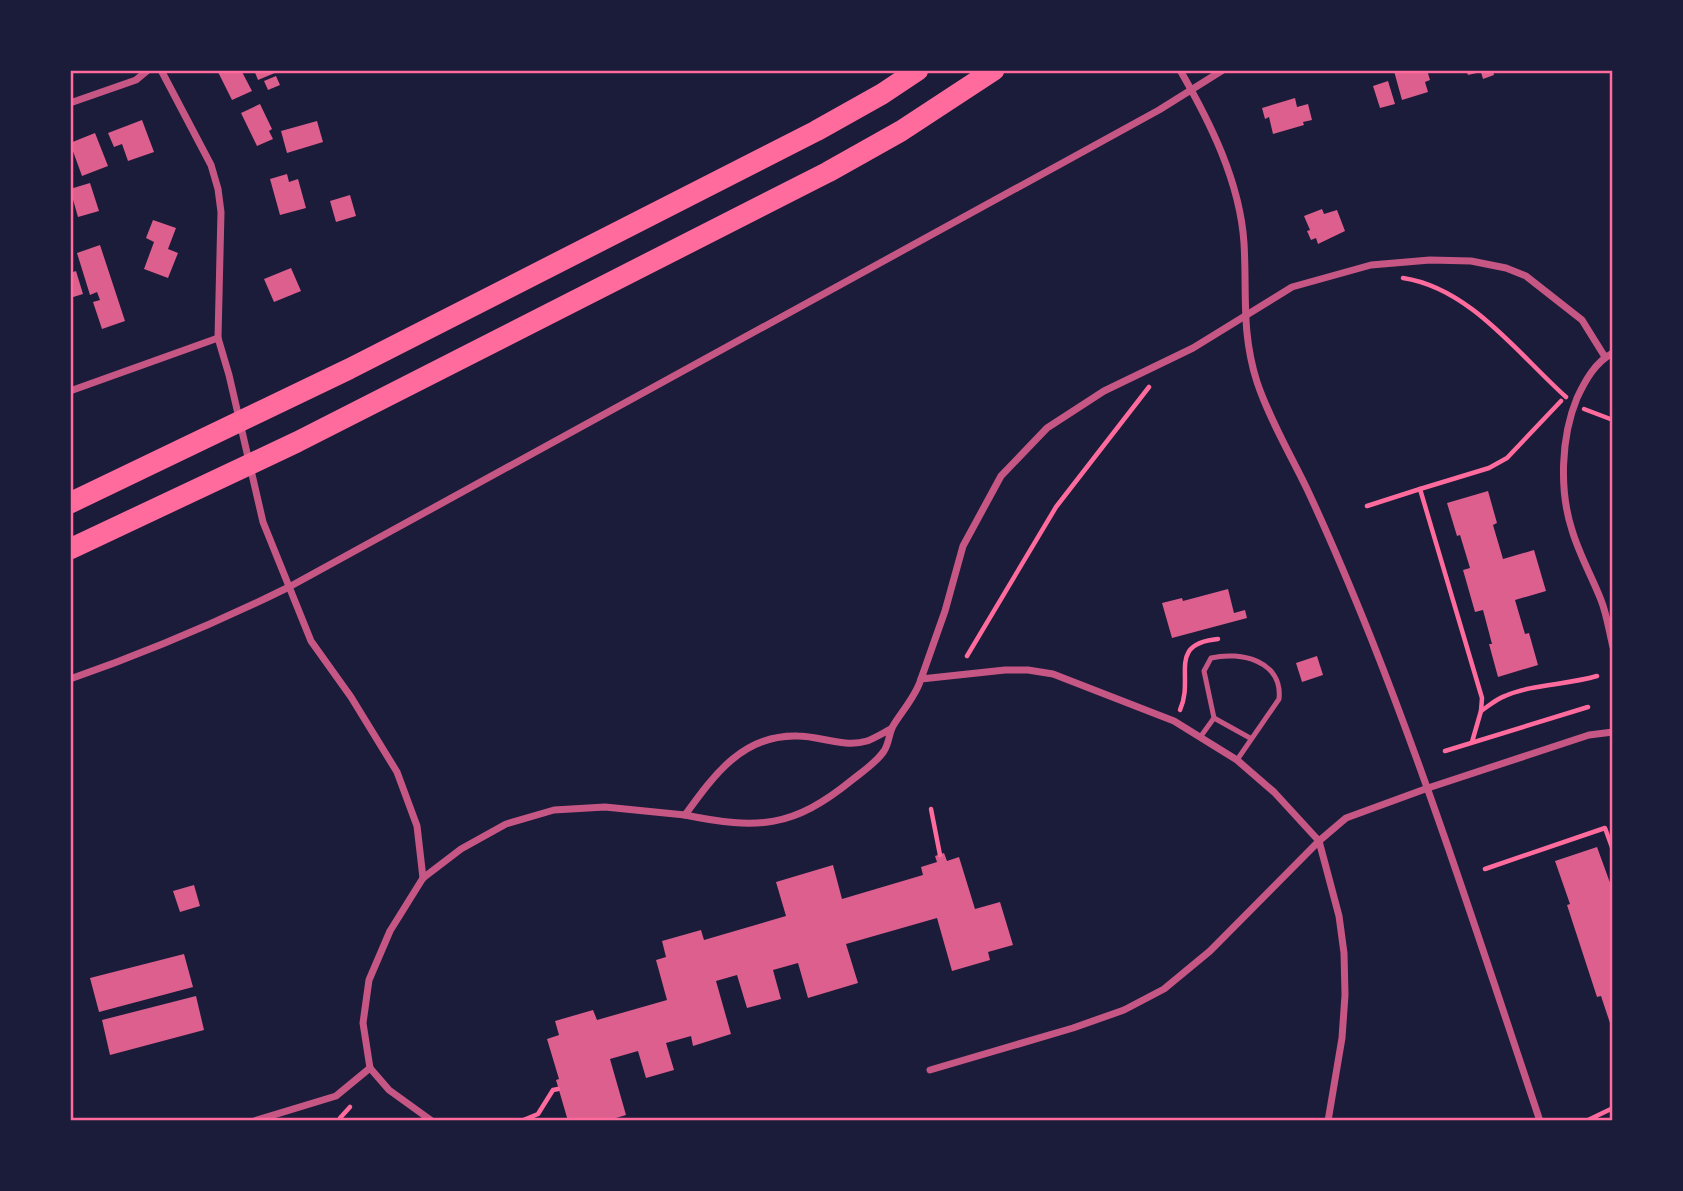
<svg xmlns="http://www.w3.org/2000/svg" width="1683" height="1191" font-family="'Fira Sans',sans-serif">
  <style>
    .building { fill: #dd5f8e }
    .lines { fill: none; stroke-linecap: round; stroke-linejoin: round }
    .path { stroke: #ff6b9d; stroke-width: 4.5 }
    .service { stroke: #c65784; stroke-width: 5 }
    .minor { stroke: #c65784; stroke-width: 7 }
    .motorway { stroke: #ff6b9d; stroke-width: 21 }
    .neatline { fill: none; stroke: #ff6b9d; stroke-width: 2.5 }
  </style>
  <rect width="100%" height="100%" fill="#1b1b3a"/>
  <g class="building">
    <path d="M 217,70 L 241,70 L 252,91 L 232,100 Z"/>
    <path d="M 254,70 L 282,70 L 258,80 Z"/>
    <path d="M 1397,70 L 1427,70 L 1430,80 L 1425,82 L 1428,92 L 1402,100 L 1394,71 Z"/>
    <path d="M 1466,70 L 1493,70 L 1494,75 L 1483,79 L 1481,72 L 1468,75 Z"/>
    <path d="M 276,76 L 280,85 L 268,90 L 264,81 Z"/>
    <path d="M 1388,81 L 1395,104 L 1380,108 L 1373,86 Z"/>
    <path d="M 1295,98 L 1297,107 L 1308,104 L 1312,120 L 1303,122 L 1304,125 L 1273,134 L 1269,117 L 1265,119 L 1262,108 Z"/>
    <path d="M 260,104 L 272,129 L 269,131 L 273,139 L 257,146 L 241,113 Z"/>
    <path d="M 142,120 L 154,152 L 128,161 L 122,144 L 114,147 L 108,133 Z"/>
    <path d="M 317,121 L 323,142 L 287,153 L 281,131 Z"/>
    <path d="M 95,133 L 108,166 L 82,176 L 70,143 Z"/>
    <path d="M 287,174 L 289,182 L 298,179 L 306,208 L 280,215 L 270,179 Z"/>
    <path d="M 90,183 L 99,211 L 78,217 L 70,189 Z"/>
    <path d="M 350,195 L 356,216 L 336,222 L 330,201 Z"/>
    <path d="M 1322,209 L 1324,214 L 1337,210 L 1345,231 L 1318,244 L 1316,238 L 1311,240 L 1307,231 L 1310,230 L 1304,216 Z"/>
    <path d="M 153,220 L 176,228 L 168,249 L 178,253 L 168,278 L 144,269 L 154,242 L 146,238 Z"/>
    <path d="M 100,245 L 125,321 L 102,329 L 93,302 L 100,300 L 97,292 L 90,295 L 77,253 Z"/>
    <path d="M 291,268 L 301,291 L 274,302 L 264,279 Z"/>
    <path d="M 76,271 L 83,294 L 70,298 L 70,273 Z"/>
    <path d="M 1488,491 L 1497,523 L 1493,525 L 1503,559 L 1534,550 L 1546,591 L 1515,600 L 1525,634 L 1529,633 L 1538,665 L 1498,677 L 1489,644 L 1492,644 L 1483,610 L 1475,612 L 1463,570 L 1470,568 L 1460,535 L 1457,536 L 1447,503 Z"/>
    <path d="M 1228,589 L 1234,613 L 1245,610 L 1247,618 L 1172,638 L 1162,603 L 1182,598 L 1183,601 Z"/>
    <path d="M 1317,656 L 1323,675 L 1302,682 L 1296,663 Z"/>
    <path d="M 1597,847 L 1613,891 L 1613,1032 L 1601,996 L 1597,997 L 1567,905 L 1570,904 L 1555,861 Z"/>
    <path d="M 944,853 L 947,861 L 959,857 L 975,909 L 1000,902 L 1013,945 L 988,952 L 990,960 L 952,971 L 937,918 L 846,944 L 858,983 L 808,998 L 798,963 L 773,970 L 781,999 L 747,1008 L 737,975 L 716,981 L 731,1034 L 693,1046 L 691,1036 L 666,1043 L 674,1070 L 646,1078 L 638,1051 L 610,1059 L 626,1115 L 606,1121 L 568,1121 L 556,1080 L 559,1079 L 547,1039 L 559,1035 L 555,1021 L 593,1010 L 597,1020 L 667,1000 L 656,960 L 666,957 L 662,941 L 701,930 L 704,940 L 786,916 L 776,882 L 833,865 L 842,899 L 923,875 L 921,867 L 937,862 L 935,856 Z"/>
    <path d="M 194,885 L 200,906 L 180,912 L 173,891 Z"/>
    <path d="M 184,954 L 193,987 L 99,1012 L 90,978 Z"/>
    <path d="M 196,996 L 204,1030 L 110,1055 L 102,1020 Z"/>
  </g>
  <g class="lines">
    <g class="path">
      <path d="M 1403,278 C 1470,288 1518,354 1566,397"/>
      <path d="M 1584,409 L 1613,420"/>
      <path d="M 1420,489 L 1489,468 L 1507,458 L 1561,401"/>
      <path d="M 1367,506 L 1420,489 L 1482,698 L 1481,711"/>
      <path d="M 967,656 L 1056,507 L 1149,387"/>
      <path d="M 1180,710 C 1195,677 1166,644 1218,639"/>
      <path d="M 1472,742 L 1481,711 C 1489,706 1496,699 1505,696 C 1532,684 1567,685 1597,676"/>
      <path d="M 1445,751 L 1588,707"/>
      <path d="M 931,809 L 940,855"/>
      <path d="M 1485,869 L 1605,828 L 1613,850"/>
      <path d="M 340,1118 L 350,1107"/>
      <path d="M 521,1121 L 538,1114 L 553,1090 L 558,1089"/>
      <path d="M 1586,1121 L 1613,1108"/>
    </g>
    <g class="service">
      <path d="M 1214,718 L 1250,738"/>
      <path d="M 1201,736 L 1214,718 L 1204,671 L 1211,658 C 1241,651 1283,661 1279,699 L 1237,760"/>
    </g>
    <g class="minor">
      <path d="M 161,70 L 211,165 L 218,189 L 221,212 L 218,338 L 229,375 L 263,522 L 311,641 L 351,697 L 397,772 L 417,826 L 423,878"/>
      <path d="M 1180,70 C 1210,122 1240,182 1244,243 C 1247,293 1241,332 1257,382 C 1269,418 1290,454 1307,489 C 1330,538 1351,588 1371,638 C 1434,797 1486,960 1540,1121"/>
      <path d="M 70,103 L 136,80 L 148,70"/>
      <path d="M 1613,353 C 1595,362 1585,381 1577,398 C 1561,437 1559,490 1572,530 C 1579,554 1592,577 1601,600 C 1607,615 1609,631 1613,647"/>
      <path d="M 70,391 L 218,338"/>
      <path d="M 70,679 C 145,653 218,622 289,587 L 1159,110 L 1223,70"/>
      <path d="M 921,679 L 945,611 L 963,546 L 1001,476 L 1047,428 L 1104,391 L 1193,348 L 1292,287 L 1371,265 L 1430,260 L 1471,261 L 1506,268 L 1526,276 L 1582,320 L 1605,357"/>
      <path d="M 685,815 C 758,830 793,828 852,780 C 862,772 877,762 884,751 C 889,744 889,733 893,726 C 902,711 916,696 921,679 L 1005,670 L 1028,670 L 1053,674 L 1174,721 L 1237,760 L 1274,792 L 1319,841 L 1339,916 L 1344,953 L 1345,995 L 1342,1038 L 1328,1121"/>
      <path d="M 370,1068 L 389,1090 L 432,1121"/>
      <path d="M 930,1070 L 1073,1028 L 1124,1010 L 1164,989 L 1210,951 L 1319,841 L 1346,818 L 1428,788 L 1589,735 L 1613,732"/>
      <path d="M 254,1121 L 336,1096 L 370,1068 L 363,1023 L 369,980 L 390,931 L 423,878 L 461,849 L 506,824 L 554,810 L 605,807 L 685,815 C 714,775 743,734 798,736 C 820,736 844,748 867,741 C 875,738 883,733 891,729"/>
    </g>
    <g class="motorway">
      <path d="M 70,503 L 349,369 L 816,131 L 882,94 L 918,70"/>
      <path d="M 70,549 L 297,442 L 828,172 L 901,131 L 994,70"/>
    </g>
  </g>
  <rect width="1683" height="1191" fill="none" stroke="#1b1b3a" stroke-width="144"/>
  <rect x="72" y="72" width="1539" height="1047" class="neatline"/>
</svg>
